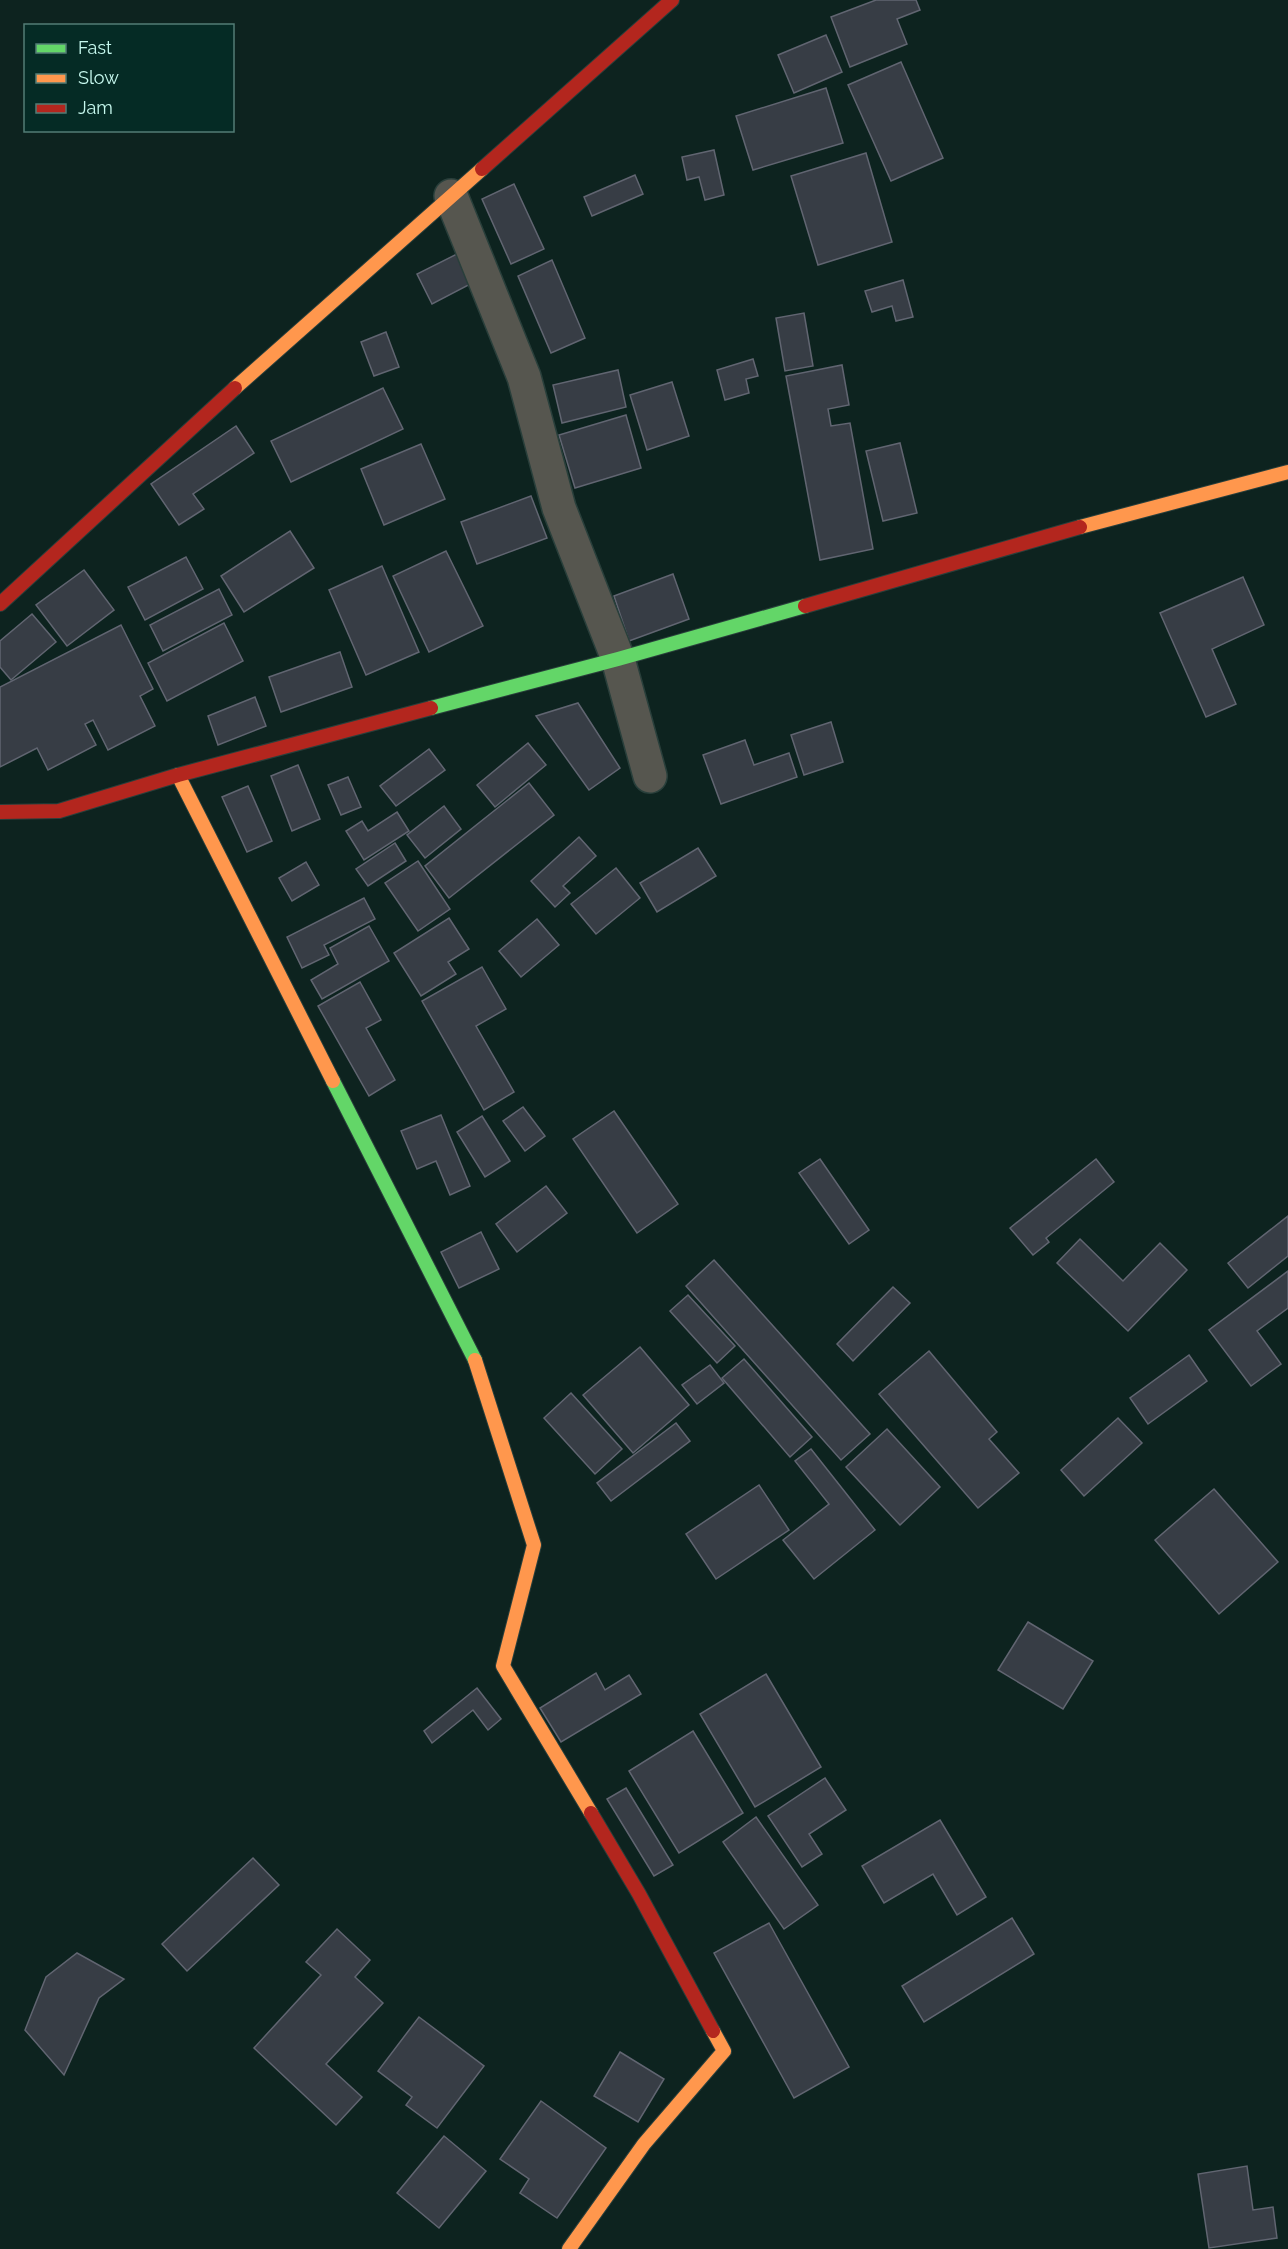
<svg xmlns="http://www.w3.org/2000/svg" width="1288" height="2249" font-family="Raleway,sans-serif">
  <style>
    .building { fill: #373d45; stroke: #616571; stroke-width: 1.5 }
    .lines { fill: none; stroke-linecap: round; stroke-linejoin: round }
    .street-casing { stroke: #293f3b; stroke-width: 36 }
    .fast-casing { stroke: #293f3b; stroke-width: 16 }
    .slow-casing { stroke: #293f3b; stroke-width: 16 }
    .jam-casing { stroke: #293f3b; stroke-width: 16 }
    .street { stroke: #56564f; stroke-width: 33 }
    .fast { stroke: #63d668; stroke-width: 14 }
    .slow { stroke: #ff974d; stroke-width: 14 }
    .jam { stroke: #b3261e; stroke-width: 14 }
  </style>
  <rect width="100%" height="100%" fill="#0d231f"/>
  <g class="building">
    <path d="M 876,0 L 916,0 L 920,10 L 897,19 L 907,44 L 850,67 L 831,17 Z"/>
    <path d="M 826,35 L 842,72 L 794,93 L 778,55 Z"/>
    <path d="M 901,62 L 943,158 L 891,181 L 848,85 Z"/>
    <path d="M 826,88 L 843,143 L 753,170 L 736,116 Z"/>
    <path d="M 714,150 L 724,195 L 705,200 L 699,177 L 687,180 L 682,157 Z"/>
    <path d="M 866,153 L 892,242 L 818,265 L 791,176 Z"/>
    <path d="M 635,175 L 643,194 L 592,216 L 584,197 Z"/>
    <path d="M 514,184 L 544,249 L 511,264 L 482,199 Z"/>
    <path d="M 465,250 L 480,279 L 432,304 L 417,274 Z"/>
    <path d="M 552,260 L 585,338 L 551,353 L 518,276 Z"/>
    <path d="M 903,280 L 913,317 L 896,321 L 892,306 L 872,312 L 865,291 Z"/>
    <path d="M 804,313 L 813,366 L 785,371 L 776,318 Z"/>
    <path d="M 386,332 L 399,367 L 374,376 L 361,342 Z"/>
    <path d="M 753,359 L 758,376 L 746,379 L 749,393 L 725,400 L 717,370 Z"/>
    <path d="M 842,365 L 849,405 L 828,409 L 831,426 L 850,423 L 873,549 L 820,560 L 786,376 Z"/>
    <path d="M 618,370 L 626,407 L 562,423 L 553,385 Z"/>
    <path d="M 672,382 L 689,436 L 647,450 L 630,395 Z"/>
    <path d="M 383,388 L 403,429 L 291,482 L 271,441 Z"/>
    <path d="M 626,415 L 641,468 L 575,488 L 559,435 Z"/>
    <path d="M 236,426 L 254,453 L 193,494 L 204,509 L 179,525 L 151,484 Z"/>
    <path d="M 900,443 L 917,513 L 883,521 L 866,451 Z"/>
    <path d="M 421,444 L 445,499 L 384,525 L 361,469 Z"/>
    <path d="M 531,496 L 547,538 L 477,564 L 461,522 Z"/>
    <path d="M 290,531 L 314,568 L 244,612 L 221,576 Z"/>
    <path d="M 446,551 L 483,626 L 429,652 L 393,576 Z"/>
    <path d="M 186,557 L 203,589 L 145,620 L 128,587 Z"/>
    <path d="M 382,566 L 419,652 L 366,675 L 329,590 Z"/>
    <path d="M 84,570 L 114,610 L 67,646 L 36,605 Z"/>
    <path d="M 673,574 L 689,619 L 629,641 L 614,596 Z"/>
    <path d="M 1243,577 L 1264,625 L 1212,649 L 1236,704 L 1206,717 L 1160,613 Z"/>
    <path d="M 219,589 L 232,615 L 163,651 L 150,625 Z"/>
    <path d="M 32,614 L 56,642 L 11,680 L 0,667 L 0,641 Z"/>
    <path d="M 224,623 L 243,661 L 167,701 L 148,663 Z"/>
    <path d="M 121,625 L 153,689 L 140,696 L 155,726 L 108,750 L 93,720 L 85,724 L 96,745 L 48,770 L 37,748 L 0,767 L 0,687 Z"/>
    <path d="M 340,652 L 352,687 L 281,712 L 269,677 Z"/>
    <path d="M 255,697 L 266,726 L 218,745 L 208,716 Z"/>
    <path d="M 578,703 L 620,768 L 589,790 L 536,716 Z"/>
    <path d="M 831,722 L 843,762 L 804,775 L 791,735 Z"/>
    <path d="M 745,740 L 754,765 L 789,753 L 797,777 L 721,804 L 703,755 Z"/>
    <path d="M 528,743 L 546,765 L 495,807 L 477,785 Z"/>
    <path d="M 429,749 L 445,770 L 396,806 L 380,786 Z"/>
    <path d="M 298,765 L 320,819 L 292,831 L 271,776 Z"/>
    <path d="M 348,777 L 361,807 L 341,815 L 328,785 Z"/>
    <path d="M 529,783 L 554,815 L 449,898 L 425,866 Z"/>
    <path d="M 248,786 L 272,841 L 247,852 L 222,797 Z"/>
    <path d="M 444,806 L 461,829 L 425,858 L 407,835 Z"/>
    <path d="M 397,812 L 409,831 L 364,860 L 346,831 L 362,821 L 368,831 Z"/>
    <path d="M 579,837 L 596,856 L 563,886 L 570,893 L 555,907 L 531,881 Z"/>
    <path d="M 395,843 L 406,861 L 368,886 L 356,869 Z"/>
    <path d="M 698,848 L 716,876 L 657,912 L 640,883 Z"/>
    <path d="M 418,861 L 450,909 L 418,931 L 385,883 Z"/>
    <path d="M 306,862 L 319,885 L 292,901 L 279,878 Z"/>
    <path d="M 616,868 L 640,898 L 596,934 L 571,904 Z"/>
    <path d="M 364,898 L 375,919 L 324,945 L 329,955 L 302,968 L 287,937 Z"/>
    <path d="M 449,918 L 469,949 L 448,962 L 456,974 L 421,996 L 394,953 Z"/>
    <path d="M 537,919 L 559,945 L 521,977 L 499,951 Z"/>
    <path d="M 369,926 L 389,961 L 322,999 L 311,980 L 338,964 L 330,948 Z"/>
    <path d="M 482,967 L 506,1009 L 476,1026 L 514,1092 L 484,1110 L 422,1001 Z"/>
    <path d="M 360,982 L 381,1020 L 366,1028 L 395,1080 L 369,1096 L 318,1006 Z"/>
    <path d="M 523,1107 L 545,1136 L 525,1151 L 503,1121 Z"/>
    <path d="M 614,1111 L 678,1204 L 637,1233 L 573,1139 Z"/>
    <path d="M 441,1115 L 470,1186 L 450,1195 L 436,1161 L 417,1169 L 401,1131 Z"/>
    <path d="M 482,1116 L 510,1161 L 485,1177 L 457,1132 Z"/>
    <path d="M 820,1159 L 869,1230 L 849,1244 L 799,1173 Z"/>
    <path d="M 1096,1159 L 1114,1182 L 1046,1238 L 1049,1242 L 1033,1255 L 1010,1228 Z"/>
    <path d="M 546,1186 L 567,1213 L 517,1252 L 496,1224 Z"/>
    <path d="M 1288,1216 L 1288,1256 L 1248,1288 L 1228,1263 Z"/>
    <path d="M 481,1232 L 499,1269 L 459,1288 L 441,1252 Z"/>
    <path d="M 1080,1239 L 1123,1281 L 1160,1243 L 1187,1270 L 1128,1331 L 1057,1263 Z"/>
    <path d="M 714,1260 L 870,1434 L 841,1460 L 686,1286 Z"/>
    <path d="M 1288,1271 L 1288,1308 L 1257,1331 L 1281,1364 L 1251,1386 L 1209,1330 Z"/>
    <path d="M 893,1287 L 910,1303 L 853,1361 L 837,1344 Z"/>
    <path d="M 688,1295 L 735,1346 L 717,1363 L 670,1311 Z"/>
    <path d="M 640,1347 L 689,1405 L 633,1453 L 583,1395 Z"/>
    <path d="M 929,1351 L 997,1432 L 989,1439 L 1019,1473 L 978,1508 L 879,1394 Z"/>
    <path d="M 1189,1355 L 1207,1381 L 1148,1424 L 1130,1398 Z"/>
    <path d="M 744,1359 L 812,1437 L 790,1457 L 722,1378 Z"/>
    <path d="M 710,1365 L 724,1383 L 697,1404 L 682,1385 Z"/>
    <path d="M 571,1393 L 622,1449 L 595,1474 L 544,1418 Z"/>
    <path d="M 1118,1418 L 1142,1443 L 1084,1496 L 1061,1470 Z"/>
    <path d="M 676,1423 L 690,1441 L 611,1501 L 597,1483 Z"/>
    <path d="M 887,1429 L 940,1487 L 900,1525 L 846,1467 Z"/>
    <path d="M 811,1449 L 875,1530 L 814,1579 L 783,1540 L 829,1504 L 795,1461 Z"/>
    <path d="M 759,1485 L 789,1530 L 716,1579 L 686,1534 Z"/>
    <path d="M 1214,1489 L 1278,1562 L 1219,1614 L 1155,1540 Z"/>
    <path d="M 1028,1622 L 1093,1661 L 1063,1709 L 998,1670 Z"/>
    <path d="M 596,1673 L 605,1690 L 629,1675 L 641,1694 L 561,1742 L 540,1708 Z"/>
    <path d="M 766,1674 L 821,1767 L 755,1807 L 700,1714 Z"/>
    <path d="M 477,1688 L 501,1719 L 488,1730 L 473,1710 L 432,1743 L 424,1731 Z"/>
    <path d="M 693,1731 L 743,1813 L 679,1853 L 629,1771 Z"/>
    <path d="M 825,1778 L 846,1810 L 809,1834 L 822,1854 L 802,1867 L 768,1816 Z"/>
    <path d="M 626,1788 L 673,1865 L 654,1876 L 607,1799 Z"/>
    <path d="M 756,1817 L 818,1905 L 784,1929 L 723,1842 Z"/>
    <path d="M 940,1820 L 986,1897 L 957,1915 L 933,1874 L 884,1903 L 862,1866 Z"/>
    <path d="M 253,1858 L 279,1885 L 187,1971 L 162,1944 Z"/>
    <path d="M 1012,1918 L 1034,1954 L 924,2022 L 902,1986 Z"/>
    <path d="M 769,1923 L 849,2067 L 794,2098 L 714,1953 Z"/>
    <path d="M 337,1929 L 370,1960 L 355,1977 L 383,2003 L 326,2064 L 362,2097 L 336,2125 L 254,2048 L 321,1975 L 306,1962 Z"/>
    <path d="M 77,1953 L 124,1979 L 99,1998 L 64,2075 L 25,2030 L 46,1977 Z"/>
    <path d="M 419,2017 L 484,2066 L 437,2128 L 406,2105 L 412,2097 L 378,2071 Z"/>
    <path d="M 620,2052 L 664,2079 L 638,2122 L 594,2096 Z"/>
    <path d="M 541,2101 L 606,2148 L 557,2218 L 520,2193 L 529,2179 L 500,2159 Z"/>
    <path d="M 444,2136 L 486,2171 L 439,2228 L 397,2193 Z"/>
    <path d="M 1247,2166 L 1253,2210 L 1273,2207 L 1277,2238 L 1209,2248 L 1198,2174 Z"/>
  </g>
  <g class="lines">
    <defs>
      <path id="street" d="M 451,196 L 524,377 L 559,508 L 618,659 L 650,776"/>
      <g id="fast">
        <path d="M 431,708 L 618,659 L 805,606"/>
        <path d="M 333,1081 L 475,1360"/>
      </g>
      <g id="slow">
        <path d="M 235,388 L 482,169"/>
        <path d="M 1080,527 L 1288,472"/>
        <path d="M 178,775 L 333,1081"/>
        <path d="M 475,1360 L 534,1545 L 503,1666 L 591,1813"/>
        <path d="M 569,2249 L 644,2144 L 724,2051 L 713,2031"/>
      </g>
      <g id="jam">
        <path d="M 482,169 L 672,0"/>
        <path d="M 0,604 L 235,388"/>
        <path d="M 805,606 L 1080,527"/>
        <path d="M 0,812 L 59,811 L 178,775 L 431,708"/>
        <path d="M 591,1813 L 639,1894 L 713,2031"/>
      </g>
    </defs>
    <use href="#street" class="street-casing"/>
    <use href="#fast" class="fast-casing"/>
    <use href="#slow" class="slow-casing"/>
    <use href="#jam" class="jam-casing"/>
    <use href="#street" class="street"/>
    <use href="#fast" class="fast"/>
    <use href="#slow" class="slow"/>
    <use href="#jam" class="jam"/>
  </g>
  <rect x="24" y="24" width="210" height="108" fill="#052b25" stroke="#537d76" stroke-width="1.5"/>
  <rect x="36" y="44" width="30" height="9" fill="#63d668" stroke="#537d76" stroke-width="1.5"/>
  <text x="78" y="54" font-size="18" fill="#c7f9ef">Fast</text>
  <rect x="36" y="74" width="30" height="9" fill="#ff974d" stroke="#537d76" stroke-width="1.5"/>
  <text x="78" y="84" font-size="18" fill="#c7f9ef">Slow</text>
  <rect x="36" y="104" width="30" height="9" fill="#b3261e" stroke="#537d76" stroke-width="1.5"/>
  <text x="78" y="114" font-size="18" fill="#c7f9ef">Jam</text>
</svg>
